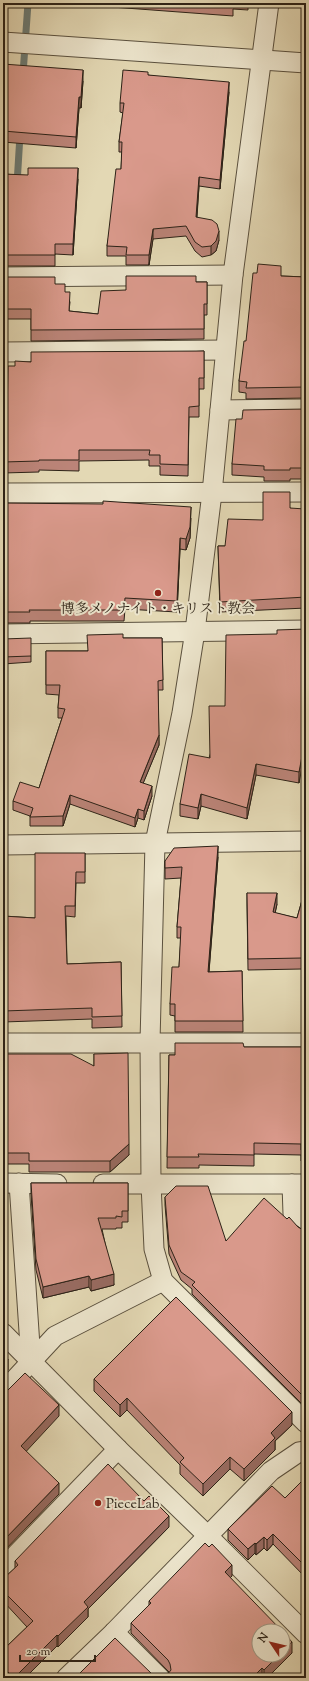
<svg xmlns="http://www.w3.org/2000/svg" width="309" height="1681" font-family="'Sorts Mill Goudy','Noto Serif JP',serif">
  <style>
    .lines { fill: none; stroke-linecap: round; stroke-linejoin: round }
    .stream { stroke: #6d7c76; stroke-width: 7 }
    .minor-casing { stroke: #5a503e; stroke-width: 21 }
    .minor { stroke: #ede6ce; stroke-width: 19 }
    .wall { fill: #bb8478; stroke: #2c2217 }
    .shaded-wall { fill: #986b61; stroke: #2c2217 }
    .building { fill: #d9998b; stroke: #2c2217 }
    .poi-dot { fill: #8f2418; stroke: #ede6ce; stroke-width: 1.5 }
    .labels { text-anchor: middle; stroke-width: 4; stroke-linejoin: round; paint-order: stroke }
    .poi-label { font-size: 14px; fill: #2c2217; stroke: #ede6ce }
  </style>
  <rect width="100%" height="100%" fill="#e3d8b4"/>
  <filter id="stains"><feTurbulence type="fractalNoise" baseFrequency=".005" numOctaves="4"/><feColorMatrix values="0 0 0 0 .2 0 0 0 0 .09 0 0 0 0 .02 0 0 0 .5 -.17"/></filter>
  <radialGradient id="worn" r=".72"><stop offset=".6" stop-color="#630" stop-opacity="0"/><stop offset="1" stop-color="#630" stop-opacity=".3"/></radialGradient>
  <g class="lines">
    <g class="stream">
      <path d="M 23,74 L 28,3"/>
      <path d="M 17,184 L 20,135"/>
    </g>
    <defs>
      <g id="minor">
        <path d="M 269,3 L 233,275 L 212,493 L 195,631 L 182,713 L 155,843 L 150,1042 L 151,1184 L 154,1249 L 163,1281 L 306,1423"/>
        <path d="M 3,42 L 306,63"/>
        <path d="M 3,277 L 233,275"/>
        <path d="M 3,352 L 225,350"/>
        <path d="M 220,410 L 306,409"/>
        <path d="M 3,493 L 306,492"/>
        <path d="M 3,634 L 306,630"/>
        <path d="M 3,845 L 306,841"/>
        <path d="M 3,1043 L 306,1043"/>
        <path d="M 3,1183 L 57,1184"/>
        <path d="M 19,1183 L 31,1361"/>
        <path d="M 103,1184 L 306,1184"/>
        <path d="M 292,1184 L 293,1214 L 306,1228"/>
        <path d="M 3,1333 L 118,1449"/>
        <path d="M 3,1392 L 55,1336 L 163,1281"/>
        <path d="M 3,1568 L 118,1449 L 207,1535 L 306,1634"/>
        <path d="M 114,1632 L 160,1678"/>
        <path d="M 66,1678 L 114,1632 L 271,1471 L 299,1452 L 306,1451"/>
      </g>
    </defs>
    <use href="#minor" class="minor-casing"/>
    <use href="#minor" class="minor"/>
  </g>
  <g class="wall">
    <path d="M 58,3 L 248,3 L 248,10 L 233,9 L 233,16 Z"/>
    <path d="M 306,3 L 306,33 L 304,33 L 304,21 Z"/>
    <path d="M 3,64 L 83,81 L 81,108 L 79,108 L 76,148 L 3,142 Z"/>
    <path d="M 148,75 L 229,92 L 220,189 L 199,186 L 197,217 L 219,240 L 216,251 L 211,255 L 202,257 L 195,251 L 186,236 L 153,239 L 149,265 L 126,265 L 126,256 L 107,256 L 107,246 L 121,169 L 122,152 L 119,152 L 119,142 L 123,113 L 120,112 L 120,103 Z"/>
    <path d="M 3,174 L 78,179 L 73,255 L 55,254 L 55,266 L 3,266 Z"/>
    <path d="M 281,276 L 306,277 L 306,398 L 246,399 L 246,393 L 239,392 L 239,381 L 246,341 Z"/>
    <path d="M 3,277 L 55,284 L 65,292 L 70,302 L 69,311 L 98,314 L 126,290 L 196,282 L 207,282 L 207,315 L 204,315 L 204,339 L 31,341 L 31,319 L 3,319 Z"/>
    <path d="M 204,351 L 204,389 L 199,389 L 199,417 L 189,417 L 188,476 L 160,475 L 160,466 L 149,466 L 149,460 L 79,461 L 79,471 L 39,470 L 39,472 L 3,473 L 3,417 L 7,417 L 15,366 L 31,362 Z"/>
    <path d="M 306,409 L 306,479 L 290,479 L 290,481 L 264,481 L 264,477 L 232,475 L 232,464 L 242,419 Z"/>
    <path d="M 3,503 L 191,518 L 190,538 L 186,550 L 180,549 L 177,612 L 125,609 L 124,621 L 30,621 L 30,623 L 3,623 Z"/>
    <path d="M 290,508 L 306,515 L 306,608 L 220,612 L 218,546 L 225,546 L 263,520 Z"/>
    <path d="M 306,629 L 299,783 L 256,775 L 247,819 L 201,806 L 198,819 L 180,816 L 180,804 L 209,758 L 225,706 L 277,634 Z"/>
    <path d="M 123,638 L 162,638 L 163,690 L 158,690 L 159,745 L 143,783 L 152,796 L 144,820 L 138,818 L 135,827 L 70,804 L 63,826 L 30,826 L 30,816 L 13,810 L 13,801 L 39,788 L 62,718 L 58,718 L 58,708 L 59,695 L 46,694 L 46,651 L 87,651 Z"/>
    <path d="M 3,639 L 31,656 L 31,662 L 3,664 Z"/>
    <path d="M 85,853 L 85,883 L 76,883 L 75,917 L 66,916 L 67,964 L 121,962 L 122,1027 L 92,1028 L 92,1019 L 3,1022 L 3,916 L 35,918 Z"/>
    <path d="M 218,857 L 209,972 L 242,971 L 243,1032 L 175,1032 L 175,1016 L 170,1015 L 170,1004 L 179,967 L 181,938 L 177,938 L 177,927 L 181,878 L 165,879 L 165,861 Z"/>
    <path d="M 306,886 L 306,1033 L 302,1032 L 302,969 L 248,970 L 247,905 L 247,893 L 277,904 L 275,913 L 297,918 Z"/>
    <path d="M 306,1042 L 306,1161 L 301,1161 L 301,1155 L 254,1154 L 254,1166 L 199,1165 L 199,1168 L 167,1168 L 169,1055 L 175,1055 L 244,1047 L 302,1047 Z"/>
    <path d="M 3,1054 L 94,1066 L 94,1054 L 129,1155 L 110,1172 L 29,1172 L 29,1164 L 3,1164 Z"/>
    <path d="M 31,1183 L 128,1183 L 128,1222 L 122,1222 L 122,1228 L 116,1228 L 116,1229 L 102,1229 L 114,1285 L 91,1291 L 89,1287 L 43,1298 L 36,1270 L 31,1194 Z"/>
    <path d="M 165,1197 L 226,1241 L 287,1219 L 303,1230 L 306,1230 L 306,1408 L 192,1294 L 192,1289 L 181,1280 L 169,1254 L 165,1205 Z"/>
    <path d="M 306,1199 L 306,1212 L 304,1210 L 304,1201 Z"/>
    <path d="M 94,1379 L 292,1425 L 275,1441 L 275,1450 L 244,1481 L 230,1469 L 203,1496 L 180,1474 L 180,1465 L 127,1410 L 120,1417 L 94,1391 Z"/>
    <path d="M 306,1477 L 306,1578 L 273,1544 L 267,1551 L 264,1548 L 256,1555 L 255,1553 L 248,1560 L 228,1540 L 228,1529 L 285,1498 Z"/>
    <path d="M 169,1527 L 88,1609 L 88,1617 L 58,1647 L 57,1646 L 25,1678 L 3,1678 L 3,1650 L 27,1627 L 3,1601 L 3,1579 L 15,1568 L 15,1561 Z"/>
    <path d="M 232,1576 L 230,1578 L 292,1653 L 267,1678 L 75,1678 L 153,1675 L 157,1678 L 162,1678 L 167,1675 L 169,1672 L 168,1671 L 131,1633 L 131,1623 L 149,1605 L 149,1601 Z"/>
  </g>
  <g class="shaded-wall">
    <path d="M 83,70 L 83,81 L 81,108 L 81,97 Z"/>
    <path d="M 229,82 L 229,92 L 220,189 L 220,180 Z"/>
    <path d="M 79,97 L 79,108 L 76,148 L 76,137 Z"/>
    <path d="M 78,168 L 78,179 L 73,255 L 73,244 Z"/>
    <path d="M 199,177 L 199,186 L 196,226 L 196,217 Z"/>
    <path d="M 153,229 L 153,239 L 149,265 L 149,255 Z"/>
    <path d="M 219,231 L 219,240 L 216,251 L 211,255 L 211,246 Z"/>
    <path d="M 191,507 L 190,538 L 186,550 L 186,539 Z"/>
    <path d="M 180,538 L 180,549 L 177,612 L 177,601 Z"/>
    <path d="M 159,735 L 159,745 L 140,791 L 140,782 Z"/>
    <path d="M 306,735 L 306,746 L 299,783 L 299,772 Z"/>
    <path d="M 256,764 L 256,775 L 247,819 L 247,808 Z"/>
    <path d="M 152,786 L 152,796 L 144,820 L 144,811 Z"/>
    <path d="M 201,794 L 201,806 L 198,819 L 198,808 Z"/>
    <path d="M 70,795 L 70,804 L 63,826 L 63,816 Z"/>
    <path d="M 138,809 L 138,818 L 135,827 L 135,818 Z"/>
    <path d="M 218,846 L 218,857 L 208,983 L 208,972 Z"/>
    <path d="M 277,893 L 277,904 L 273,923 L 273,912 Z"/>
    <path d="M 129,1144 L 129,1155 L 110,1172 L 110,1161 Z"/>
    <path d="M 114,1274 L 114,1285 L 91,1291 L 91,1280 Z"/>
    <path d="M 89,1276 L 89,1287 L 43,1298 L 43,1287 Z"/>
    <path d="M 8,1359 L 8,1370 L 3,1376 L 3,1366 Z"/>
    <path d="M 127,1398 L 127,1410 L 120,1417 L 120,1405 Z"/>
    <path d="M 59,1405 L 59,1416 L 21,1457 L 21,1446 Z"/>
    <path d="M 292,1412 L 292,1425 L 275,1441 L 275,1450 L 244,1481 L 244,1469 L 271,1433 Z"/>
    <path d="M 230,1457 L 230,1469 L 203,1496 L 203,1484 Z"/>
    <path d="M 59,1483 L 59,1494 L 3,1552 L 3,1541 Z"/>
    <path d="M 169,1516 L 169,1527 L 88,1609 L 88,1617 L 58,1647 L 58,1636 L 84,1602 Z"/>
    <path d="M 273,1534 L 273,1544 L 267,1551 L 267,1540 Z"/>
    <path d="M 264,1537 L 264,1548 L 256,1555 L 256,1544 Z"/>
    <path d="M 255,1543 L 255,1553 L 248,1560 L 248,1549 Z"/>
    <path d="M 232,1565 L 232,1576 L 225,1583 L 225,1572 Z"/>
    <path d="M 57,1635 L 57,1646 L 25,1678 L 14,1678 Z"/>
    <path d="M 292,1642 L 292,1653 L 267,1678 L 264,1678 L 264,1670 L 279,1655 L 283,1655 L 283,1651 Z"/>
    <path d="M 262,1668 L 262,1678 L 252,1678 Z"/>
  </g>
  <g class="building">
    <path d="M 306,3 L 306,21 L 304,21 Z"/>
    <path d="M 3,64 L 83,70 L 81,97 L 79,97 L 76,137 L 3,131 Z"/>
    <path d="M 123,70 L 148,72 L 148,75 L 229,82 L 220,180 L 199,177 L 196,217 L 212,220 L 217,224 L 219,231 L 216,241 L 211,246 L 202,247 L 195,242 L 186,226 L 153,229 L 149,255 L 126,255 L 127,247 L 107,246 L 116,169 L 121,169 L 122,142 L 119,142 L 124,103 L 120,103 Z"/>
    <path d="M 28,168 L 78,168 L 73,244 L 55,244 L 55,255 L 3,255 L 3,174 L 28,175 Z"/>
    <path d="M 258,264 L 281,266 L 281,276 L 306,277 L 306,387 L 246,388 L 247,382 L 239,381 L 244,341 L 246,341 L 253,273 L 257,273 Z"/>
    <path d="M 126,276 L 196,276 L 196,282 L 207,282 L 207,304 L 204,304 L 204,329 L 31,330 L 31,309 L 3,309 L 3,277 L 55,277 L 55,284 L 65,284 L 65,292 L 70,292 L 69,311 L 98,314 L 101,291 L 126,290 Z"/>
    <path d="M 204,351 L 204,378 L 199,378 L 199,406 L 189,407 L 188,465 L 160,464 L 160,455 L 149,455 L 150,450 L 79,450 L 79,460 L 39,460 L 39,461 L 3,462 L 3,417 L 7,417 L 8,366 L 15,366 L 15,361 L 31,362 L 31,352 Z"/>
    <path d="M 306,409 L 306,468 L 290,468 L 290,470 L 264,470 L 264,466 L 232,464 L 236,419 L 242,419 L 243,410 Z"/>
    <path d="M 263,492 L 290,492 L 290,508 L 305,509 L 305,515 L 306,515 L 306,597 L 220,602 L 218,546 L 225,546 L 228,519 L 263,520 Z"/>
    <path d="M 103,501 L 191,507 L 190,527 L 186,539 L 180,538 L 177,601 L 125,598 L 124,610 L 29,610 L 30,612 L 3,612 L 3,503 L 103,504 Z"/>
    <path d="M 306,629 L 306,735 L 299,772 L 256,764 L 247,808 L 201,794 L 198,808 L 180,804 L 189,754 L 210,758 L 209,706 L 225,706 L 226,635 L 277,634 L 277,630 Z"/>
    <path d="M 123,634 L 123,638 L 162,638 L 163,680 L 158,681 L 159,735 L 140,782 L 152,786 L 144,811 L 138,809 L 135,818 L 70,795 L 63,816 L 30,817 L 33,808 L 13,801 L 20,782 L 39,788 L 65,709 L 58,708 L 60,685 L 46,685 L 46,651 L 88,651 L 87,635 Z"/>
    <path d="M 31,638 L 31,656 L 3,657 L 3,639 Z"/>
    <path d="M 218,846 L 208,972 L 242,971 L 243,1021 L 175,1021 L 175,1004 L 170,1004 L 172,967 L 179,967 L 181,927 L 177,927 L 182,867 L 165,868 L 165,861 L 174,848 Z"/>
    <path d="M 35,853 L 85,853 L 85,872 L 76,872 L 75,906 L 65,906 L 67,964 L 121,962 L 122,1016 L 92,1017 L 92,1008 L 3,1011 L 3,916 L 35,918 Z"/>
    <path d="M 306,886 L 306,1022 L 302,1021 L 302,958 L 248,959 L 247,893 L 277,893 L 273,912 L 297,918 Z"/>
    <path d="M 306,1042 L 306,1150 L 301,1150 L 301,1144 L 254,1143 L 254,1155 L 198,1154 L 199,1157 L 167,1157 L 169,1055 L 175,1055 L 175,1043 L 243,1043 L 244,1047 L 302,1047 L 302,1043 Z"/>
    <path d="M 128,1053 L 129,1144 L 110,1161 L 29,1161 L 29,1153 L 3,1153 L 3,1054 L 71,1054 L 94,1066 L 94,1054 Z"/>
    <path d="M 31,1183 L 128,1183 L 128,1211 L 122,1211 L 122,1217 L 116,1216 L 116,1218 L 98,1218 L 114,1274 L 91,1280 L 89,1276 L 43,1287 L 36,1259 Z"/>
    <path d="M 176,1186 L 208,1186 L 226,1241 L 264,1198 L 287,1219 L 289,1217 L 298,1227 L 303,1230 L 306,1230 L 306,1399 L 192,1285 L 195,1282 L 181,1272 L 169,1245 L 165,1197 Z"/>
    <path d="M 176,1297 L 292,1412 L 271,1433 L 275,1438 L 244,1469 L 230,1457 L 203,1484 L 180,1462 L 184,1458 L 127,1398 L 120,1405 L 94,1379 Z"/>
    <path d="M 3,1354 L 8,1359 L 3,1366 Z"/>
    <path d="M 25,1373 L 59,1405 L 21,1446 L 59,1483 L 3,1541 L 3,1392 L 7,1391 Z"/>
    <path d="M 108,1464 L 144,1501 L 149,1496 L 169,1516 L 84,1602 L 88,1607 L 58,1636 L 57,1635 L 14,1678 L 3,1667 L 3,1650 L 33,1621 L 3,1591 L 3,1579 L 18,1565 L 15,1561 Z"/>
    <path d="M 306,1477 L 306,1567 L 273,1534 L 267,1540 L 264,1537 L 256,1544 L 255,1543 L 248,1549 L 228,1529 L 272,1486 L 285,1498 Z"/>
    <path d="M 205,1543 L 209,1547 L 212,1544 L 232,1565 L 225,1572 L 282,1631 L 259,1631 L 259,1655 L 279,1655 L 264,1670 L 262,1668 L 252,1678 L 75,1678 L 115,1638 L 153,1675 L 157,1678 L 162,1678 L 167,1675 L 171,1670 L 170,1664 L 168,1660 L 131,1623 L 151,1603 L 149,1601 Z"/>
    <path d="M 283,1632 L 292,1642 L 283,1651 Z"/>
  </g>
  <g class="poi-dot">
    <circle cx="158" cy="593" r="4"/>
    <circle cx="98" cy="1503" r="4"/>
  </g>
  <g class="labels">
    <g class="poi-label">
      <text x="158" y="613">博多メノナイト・キリスト教会</text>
      <text x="106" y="1508" text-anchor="start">PieceLab</text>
    </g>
  </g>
  <rect width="309" height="1681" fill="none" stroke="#e3d8b4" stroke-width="16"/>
  <rect x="4" y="4" width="301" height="1673" fill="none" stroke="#2c2217" stroke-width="2"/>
  <rect x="8" y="8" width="293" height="1665" fill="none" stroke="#2c2217"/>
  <g transform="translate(271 1643) rotate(305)"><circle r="19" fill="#ede6ce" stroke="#a09885"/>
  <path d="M0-3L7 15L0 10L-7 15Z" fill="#8f2418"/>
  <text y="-6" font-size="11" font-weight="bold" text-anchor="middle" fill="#2c2217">N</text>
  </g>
  <path d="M20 1655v6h75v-6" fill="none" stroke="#2c2217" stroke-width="2"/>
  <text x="26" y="1655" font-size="12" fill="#2c2217" stroke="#ede6ce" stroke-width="3" paint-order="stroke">20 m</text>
  <rect width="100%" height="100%" filter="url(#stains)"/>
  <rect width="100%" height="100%" fill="url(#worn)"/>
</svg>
